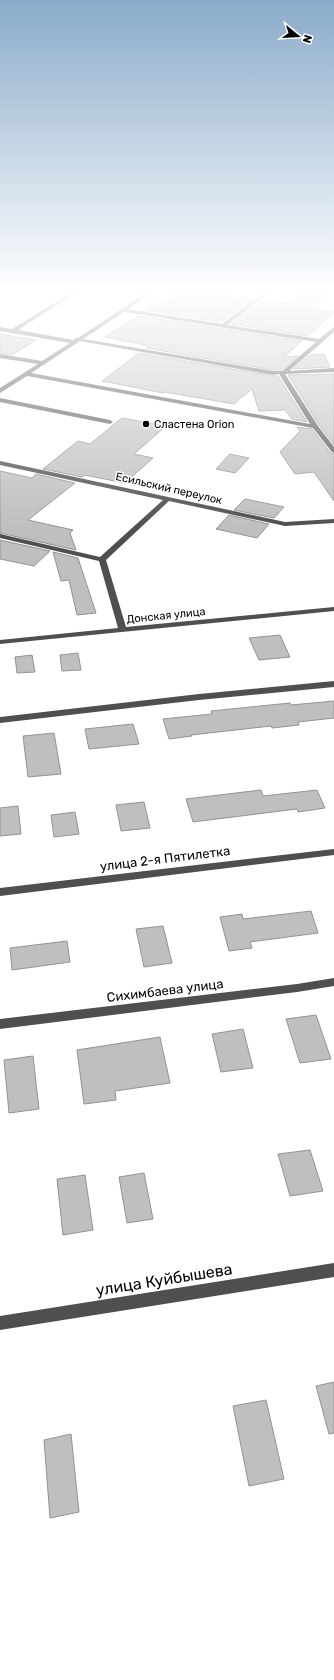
<svg xmlns="http://www.w3.org/2000/svg" width="334" height="1680" font-family="Rubik,sans-serif">
  <style>
    .building { fill: #bfbfbf; stroke: #939393 }
    .lines { fill: none; stroke-linecap: round; stroke-linejoin: round }
    .minor { fill: #4f4f4f; fill-rule: evenodd }
    .poi-dot { fill: #000; stroke: #fff; stroke-width: 1.5 }
    .labels { text-anchor: middle; stroke-width: 3; stroke-linejoin: round; paint-order: stroke }
    .far-poi-label { font-size: 11px; fill: #000; stroke: #fff; text-anchor: start }
    .far-street-label { font-size: 11px; fill: #000; stroke: #fff }
    .street-label { font-size: 13px; fill: #000; stroke: #fff }
    .near-street-label { font-size: 16px; fill: #000; stroke: #fff }
  </style>
  <rect width="100%" height="100%" fill="#fff"/>
  <g class="building">
    <path d="M 176,292 L 209,292 L 254,299 L 222,322 L 146,310 Z"/>
    <path d="M 301,292 L 329,292 L 310,308 L 334,312 L 308,336 L 231,324 L 262,300 L 287,303 Z"/>
    <path d="M 138,316 L 302,341 L 284,357 L 298,356 L 281,370 L 273,370 L 146,348 L 149,346 L 105,337 Z"/>
    <path d="M 0,334 L 36,340 L 12,355 L 0,353 Z"/>
    <path d="M 139,353 L 273,376 L 278,376 L 307,422 L 292,419 L 285,410 L 259,411 L 252,389 L 234,404 L 165,392 L 163,393 L 102,381 Z"/>
    <path d="M 324,354 L 330,367 L 293,369 L 310,355 Z"/>
    <path d="M 334,374 L 334,445 L 319,425 L 288,375 Z"/>
    <path d="M 122,418 L 166,426 L 134,454 L 153,458 L 125,483 L 84,475 L 82,477 L 43,469 L 78,441 L 90,444 Z"/>
    <path d="M 297,427 L 312,429 L 331,453 L 334,454 L 334,501 L 314,472 L 295,474 L 280,452 L 300,431 Z"/>
    <path d="M 230,454 L 249,458 L 235,473 L 216,469 Z"/>
    <path d="M 0,471 L 32,478 L 36,474 L 75,483 L 28,520 L 73,530 L 70,533 L 76,550 L 0,533 Z"/>
    <path d="M 245,499 L 284,507 L 274,518 L 234,510 Z"/>
    <path d="M 229,515 L 269,524 L 257,538 L 216,529 Z"/>
    <path d="M 0,540 L 50,551 L 34,566 L 0,559 Z"/>
    <path d="M 53,552 L 78,558 L 96,613 L 77,615 L 69,580 L 61,581 Z"/>
    <path d="M 280,635 L 290,657 L 259,660 L 249,638 Z"/>
    <path d="M 78,653 L 81,670 L 62,671 L 60,655 Z"/>
    <path d="M 32,655 L 35,672 L 17,673 L 15,657 Z"/>
    <path d="M 334,701 L 334,718 L 298,722 L 299,725 L 272,728 L 271,726 L 191,735 L 192,736 L 169,739 L 163,719 L 212,714 L 211,711 L 290,703 L 291,705 Z"/>
    <path d="M 133,724 L 139,744 L 89,749 L 85,729 Z"/>
    <path d="M 54,733 L 61,774 L 28,777 L 23,736 Z"/>
    <path d="M 261,790 L 263,796 L 317,790 L 325,808 L 298,812 L 297,809 L 193,822 L 186,799 Z"/>
    <path d="M 144,802 L 150,828 L 121,831 L 116,805 Z"/>
    <path d="M 18,806 L 21,834 L 0,836 L 0,808 Z"/>
    <path d="M 75,812 L 79,834 L 54,837 L 51,815 Z"/>
    <path d="M 311,911 L 318,933 L 250,942 L 252,948 L 229,951 L 220,917 L 242,914 L 243,919 Z"/>
    <path d="M 163,926 L 172,963 L 144,967 L 136,929 Z"/>
    <path d="M 67,941 L 70,962 L 12,970 L 10,948 Z"/>
    <path d="M 316,1015 L 331,1059 L 300,1063 L 286,1019 Z"/>
    <path d="M 243,1029 L 253,1068 L 221,1072 L 212,1034 Z"/>
    <path d="M 160,1037 L 170,1083 L 115,1091 L 116,1100 L 84,1104 L 77,1050 Z"/>
    <path d="M 33,1056 L 39,1109 L 9,1113 L 4,1060 Z"/>
    <path d="M 310,1150 L 323,1191 L 290,1196 L 278,1154 Z"/>
    <path d="M 144,1173 L 153,1219 L 127,1223 L 119,1177 Z"/>
    <path d="M 85,1175 L 93,1230 L 63,1235 L 57,1179 Z"/>
    <path d="M 334,1382 L 334,1433 L 329,1434 L 316,1386 Z"/>
    <path d="M 266,1400 L 284,1479 L 249,1486 L 233,1406 Z"/>
    <path d="M 71,1434 L 79,1512 L 50,1518 L 44,1440 Z"/>
  </g>
  <g class="lines">
    <g class="minor">
      <path d="M 72,292 L 78,292 L 18,330 L 74,340 L 75,338 L 78,338 L 147,292 L 153,292 L 128,309 L 222,324 L 265,292 L 270,292 L 227,325 L 319,339 L 334,327 L 334,332 L 289,371 L 334,368 L 334,372 L 285,374 L 318,426 L 334,447 L 334,453 L 332,452 L 313,428 L 27,376 L 0,393 L 0,388 L 38,364 L 0,358 L 0,354 L 42,361 L 70,343 L 0,331 L 0,327 L 12,329 ZM 124,312 L 316,342 L 282,371 L 273,371 L 83,339 ZM 80,341 L 273,375 L 279,374 L 310,424 L 31,373 Z"/>
      <path d="M 0,398 L 110,420 L 113,422 L 110,424 L 0,402 Z"/>
      <path d="M 0,461 L 285,522 L 334,519 L 334,523 L 285,526 L 169,501 L 106,560 L 126,627 L 334,607 L 334,611 L 0,644 L 0,640 L 118,628 L 99,561 L 0,538 L 0,534 L 100,557 L 163,500 L 0,465 Z"/>
      <path d="M 334,681 L 334,687 L 199,700 L 0,723 L 0,717 L 199,694 Z"/>
      <path d="M 334,849 L 334,855 L 0,896 L 0,888 Z"/>
      <path d="M 334,978 L 334,986 L 297,992 L 0,1029 L 0,1019 L 297,984 Z"/>
      <path d="M 334,1263 L 334,1277 L 0,1330 L 0,1316 Z"/>
    </g>
  </g>
  <linearGradient id="sky" x2="0" y2="1"><stop stop-color="#8aabca"/><stop offset="0.55" stop-color="#fff"/><stop offset="1" stop-color="#fff" stop-opacity="0"/></linearGradient>
  <rect width="334" height="528" fill="url(#sky)"/>
  <circle class="poi-dot" cx="146" cy="424" r="4"/>
  <g class="labels">
    <g class="far-poi-label">
      <text x="154" y="428">Сластена Orion</text>
    </g>
    <g class="far-street-label">
      <text transform="translate(169 488) rotate(13)" y="4">Есильский переулок</text>
      <text transform="translate(166 615) rotate(-6)" y="4">Донская улица</text>
    </g>
    <g class="street-label">
      <text transform="translate(165 858) rotate(-7)" y="5">улица 2-я Пятилетка</text>
      <text transform="translate(165 990) rotate(-7)" y="5">Сихимбаева улица</text>
    </g>
    <g class="near-street-label">
      <text transform="translate(164 1279) rotate(-9)" y="6">улица Куйбышева</text>
    </g>
  </g>
  <g transform="translate(298 36) rotate(108)" stroke="#ffffff" stroke-width="3" paint-order="stroke">
  <path d="M0-3L7 15L0 10L-7 15Z" fill="#000000"/>
  <text y="-6" font-size="11" font-weight="bold" text-anchor="middle" fill="#000000">N</text>
  </g>
</svg>
